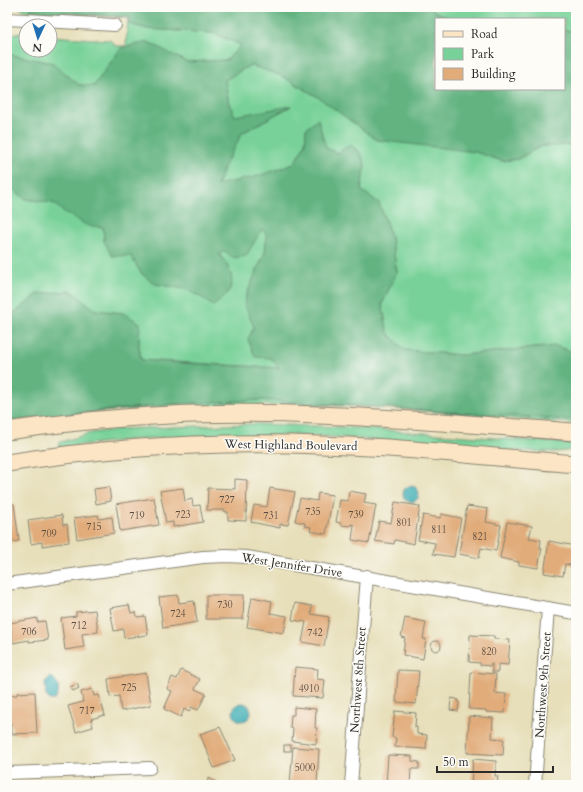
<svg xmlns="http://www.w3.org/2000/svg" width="583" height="792" font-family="Cardo,serif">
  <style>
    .green { fill: #78d198; stroke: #527e62 }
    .forest { fill: #62b380; stroke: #466f56 }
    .water { fill: #38abb2; stroke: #326b6e }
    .building { fill: #e1ac7a }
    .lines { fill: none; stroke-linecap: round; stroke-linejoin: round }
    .street-casing { stroke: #898572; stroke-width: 14 }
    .secondary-casing { stroke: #898572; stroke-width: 19 }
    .street { stroke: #fff; stroke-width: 12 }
    .secondary { stroke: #fce5c4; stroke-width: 17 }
    .labels { text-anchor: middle; stroke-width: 3; stroke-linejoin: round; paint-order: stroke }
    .number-label { font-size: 10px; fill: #584b3f }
    .street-label { font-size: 12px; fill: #2b2b2b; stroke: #fdfcf7 }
  </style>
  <rect width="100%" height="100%" fill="#fdfcf7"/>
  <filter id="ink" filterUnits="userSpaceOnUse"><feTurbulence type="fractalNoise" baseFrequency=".025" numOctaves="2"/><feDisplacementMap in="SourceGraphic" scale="8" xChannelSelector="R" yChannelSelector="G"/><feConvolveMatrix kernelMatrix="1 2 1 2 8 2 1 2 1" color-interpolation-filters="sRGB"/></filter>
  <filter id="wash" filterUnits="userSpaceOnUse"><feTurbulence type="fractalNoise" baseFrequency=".012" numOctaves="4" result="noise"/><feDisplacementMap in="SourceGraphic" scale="16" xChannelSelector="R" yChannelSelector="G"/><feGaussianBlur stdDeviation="0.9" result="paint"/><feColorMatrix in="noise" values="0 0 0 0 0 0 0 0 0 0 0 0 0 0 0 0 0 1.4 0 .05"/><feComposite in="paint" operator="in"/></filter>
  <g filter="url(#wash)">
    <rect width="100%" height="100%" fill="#e7dfba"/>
    <g class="green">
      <path d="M 19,7 L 30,7 L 32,11 L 129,17 L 130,24 L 148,29 L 213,33 L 241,45 L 227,60 L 187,62 L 148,42 L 121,48 L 94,86 L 79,85 L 53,63 L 7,54 L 7,33 L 26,34 L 26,50 L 50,50 L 50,36 L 109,40 L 113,42 L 115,46 L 126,46 L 128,18 L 28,11 L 22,10 Z"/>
      <path d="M 431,7 L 576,7 L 576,31 L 564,30 L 564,19 L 451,19 L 434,11 Z"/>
      <path d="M 250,65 L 282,76 L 318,97 L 503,161 L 518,159 L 541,146 L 576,145 L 576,353 L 556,346 L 461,355 L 405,350 L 388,333 L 382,304 L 397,272 L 391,237 L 379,203 L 361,190 L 365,165 L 361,153 L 350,145 L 338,153 L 326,148 L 306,129 L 305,144 L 294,164 L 255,177 L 217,185 L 226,163 L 242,133 L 289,107 L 235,117 L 229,104 L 225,80 Z"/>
      <path d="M 7,184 L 25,199 L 53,203 L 64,212 L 103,227 L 104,241 L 131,256 L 141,273 L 155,284 L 185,289 L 201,297 L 213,305 L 228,267 L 219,254 L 262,228 L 267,235 L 265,252 L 246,296 L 245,306 L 271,358 L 279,368 L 141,360 L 139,346 L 123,313 L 95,310 L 72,291 L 38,294 L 16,312 L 7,314 Z"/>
      <path d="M 262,400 L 576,420 L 576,424 C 568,423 560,421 552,422 C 483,417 414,409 344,406 C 231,402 119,408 7,422 L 69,414 L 175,404 Z"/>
      <path d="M 255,424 L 343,427 L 576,444 L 576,450 L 555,452 L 523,451 L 322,436 L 243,435 L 151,438 L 59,447 L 58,443 L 91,433 L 120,429 Z"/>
    </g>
    <path class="forest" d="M 30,7 L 431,7 L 434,11 L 451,19 L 436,19 L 436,89 L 564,89 L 564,30 L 576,31 L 576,145 L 541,146 L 518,159 L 503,161 L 475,152 L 377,140 L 318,97 L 282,76 L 250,65 L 225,80 L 229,104 L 235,116 L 291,106 L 242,133 L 226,163 L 217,185 L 255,177 L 294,164 L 305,144 L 306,129 L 318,119 L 326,148 L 338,153 L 350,145 L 361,153 L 365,165 L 361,190 L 379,203 L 391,237 L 397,272 L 382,304 L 388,333 L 405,350 L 461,355 L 556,346 L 576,353 L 576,420 L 262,400 L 175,404 L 69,414 L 7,422 L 7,314 L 16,312 L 38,294 L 72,291 L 95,310 L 123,313 L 140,323 L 139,346 L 141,360 L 183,363 L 279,368 L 271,358 L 255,357 L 248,339 L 254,327 L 245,306 L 246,296 L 265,252 L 267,235 L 262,229 L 246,256 L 233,258 L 225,251 L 219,254 C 222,258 226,262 228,267 C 238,286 227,295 213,306 L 201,297 L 185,289 L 155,284 L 141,273 L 131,256 L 112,256 L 104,241 L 103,227 L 88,226 L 64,212 L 53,203 L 25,199 L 7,184 L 7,54 L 53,63 L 79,85 L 94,86 L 121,48 L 148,42 L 187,62 L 227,60 L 241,45 L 213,33 L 148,29 L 129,24 L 129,17 L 31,11 Z"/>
    <g class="water">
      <circle cx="411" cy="494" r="8"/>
      <path d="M 50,677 C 59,679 61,693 55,700 L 50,700 L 46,696 L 45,682 Z"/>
      <circle cx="242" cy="712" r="9"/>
    </g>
    <g id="blocks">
      <g class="building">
        <path d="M 235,479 L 247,480 L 246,521 L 228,520 L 228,512 L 225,512 L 225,510 L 207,510 L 208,488 L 235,489 Z"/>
        <path d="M 109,487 L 111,501 L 96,504 L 94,489 Z"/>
        <path d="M 183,488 L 185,501 L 192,499 L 193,506 L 200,505 L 203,522 L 173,527 L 173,522 L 166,523 L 160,491 Z"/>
        <path d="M 270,488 L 295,492 L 288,525 L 280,524 L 280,528 L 251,522 L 254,505 L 267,507 Z"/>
        <path d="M 349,491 L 366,494 L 364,503 L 376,505 L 369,543 L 352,540 L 354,525 L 351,524 L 350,526 L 341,525 L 341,523 L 336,522 L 340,500 L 348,501 Z"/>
        <path d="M 318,493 L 333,495 L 326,534 L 310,531 L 311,527 L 304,526 L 305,523 L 295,521 L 300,498 L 317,501 Z"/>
        <path d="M 154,498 L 159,525 L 120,531 L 116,504 Z"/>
        <path d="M 395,502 L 420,506 L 414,544 L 395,540 L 394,544 L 375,541 L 379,521 L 391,523 Z"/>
        <path d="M 7,504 L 14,504 L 19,541 L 7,543 Z"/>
        <path d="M 467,506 L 488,509 L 486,522 L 501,525 L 496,551 L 481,548 L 479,558 L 459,554 Z"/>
        <path d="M 441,514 L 461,518 L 454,557 L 433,554 L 435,543 L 418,540 L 423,515 L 440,518 Z"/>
        <path d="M 62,515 L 63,525 L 67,524 L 69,542 L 42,546 L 42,542 L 31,544 L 28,520 Z"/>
        <path d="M 98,515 L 99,519 L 112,517 L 114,533 L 77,539 L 74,518 Z"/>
        <path d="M 507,522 L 532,526 L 529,538 L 541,540 L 540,548 L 542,548 L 538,568 L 519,565 L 519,562 L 500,558 Z"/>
        <path d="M 549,541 L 576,546 L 576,566 L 565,564 L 563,576 L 544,573 Z"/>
        <path d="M 178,595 L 179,603 L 194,601 L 197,622 L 163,628 L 159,597 Z"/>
        <path d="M 206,595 L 244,595 L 243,619 L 206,619 Z"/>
        <path d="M 252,597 L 272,601 L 270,613 L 287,616 L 284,633 L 247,627 Z"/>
        <path d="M 295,603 L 312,606 L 311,614 L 329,617 L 324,646 L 302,642 L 306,622 L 292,620 Z"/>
        <path d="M 129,605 L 131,613 L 136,612 L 137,617 L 145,616 L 148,635 L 124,638 L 123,629 L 114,631 L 110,608 Z"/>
        <path d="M 95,610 L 98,632 L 82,634 L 84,647 L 65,650 L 61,618 L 76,616 L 76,612 Z"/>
        <path d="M 37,618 L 37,622 L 45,621 L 48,640 L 29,642 L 29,640 L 13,643 L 10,623 Z"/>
        <path d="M 405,618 L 426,622 L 423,639 L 426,639 L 423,659 L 403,655 L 405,638 L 401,637 Z"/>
        <path d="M 470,635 L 494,636 L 494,639 L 510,640 L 508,665 L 498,664 L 498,672 L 492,672 L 492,664 L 491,664 L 491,666 L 480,665 L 480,663 L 469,662 Z"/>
        <circle cx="436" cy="646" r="5"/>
        <path d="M 295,667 L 318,669 L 317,679 L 325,680 L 323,698 L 293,696 Z"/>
        <path d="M 181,670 L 200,679 L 195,689 L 206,694 L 198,710 L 191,707 L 189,712 L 184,709 L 181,717 L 164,709 L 172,691 L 167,689 L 172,677 L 177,679 Z"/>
        <path d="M 398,670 L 419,671 L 416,704 L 396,702 Z"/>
        <path d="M 471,672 L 496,674 L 495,693 L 506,694 L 505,713 L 486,712 L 486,710 L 469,709 Z"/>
        <path d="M 146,673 L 151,705 L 121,711 L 119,696 L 110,697 L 108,679 Z"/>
        <path d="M 77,684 L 79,688 L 73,691 L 70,687 Z"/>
        <path d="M 92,689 L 94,696 L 99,695 L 105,715 L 91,719 L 93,727 L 76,732 L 68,706 L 83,702 L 81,692 Z"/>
        <path d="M 35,692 L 37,733 L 12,734 L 12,724 L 7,725 L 7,696 L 17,695 L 17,693 Z"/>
        <path d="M 451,698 L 457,699 L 459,703 L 458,711 L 450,710 Z"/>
        <path d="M 294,707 L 316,709 L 315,728 L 317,728 L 316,744 L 292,741 L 293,728 L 290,728 L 291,715 L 294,715 Z"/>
        <path d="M 395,711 L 416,713 L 415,727 L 417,727 L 417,734 L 427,735 L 426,749 L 395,747 L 396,738 L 392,737 Z"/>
        <path d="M 469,716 L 493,718 L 492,738 L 504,739 L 503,755 L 467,753 Z"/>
        <path d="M 220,727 L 235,760 L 214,768 L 200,734 Z"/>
        <rect x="284" y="745" width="7" height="6"/>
        <path d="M 293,747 L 319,749 L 317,785 L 290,785 Z"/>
        <path d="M 388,755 L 412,756 L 412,761 L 419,762 L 419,769 L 411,769 L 410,785 L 386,785 Z"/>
        <path d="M 473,759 L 496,761 L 495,776 L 498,776 L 497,785 L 471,785 Z"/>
        <path d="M 209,778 L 222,785 L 205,785 Z"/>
      </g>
    </g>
  </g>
  <g filter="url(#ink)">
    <use href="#blocks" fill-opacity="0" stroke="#898572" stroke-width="1"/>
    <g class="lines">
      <defs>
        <g id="street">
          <path d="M 7,19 L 115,25"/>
          <path d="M 7,584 L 203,557 L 226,556 L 247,557 L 576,613"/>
          <path d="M 7,773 L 150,768"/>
          <path d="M 351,785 L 367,576"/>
          <path d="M 535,785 L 548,608"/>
        </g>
        <g id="secondary">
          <path d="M 7,431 C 109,416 214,410 317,415 C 403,418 490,426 576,432"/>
          <path d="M 7,463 C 111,447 215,441 320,445 C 405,447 491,457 576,464"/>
        </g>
      </defs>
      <use href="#street" class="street-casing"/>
      <use href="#secondary" class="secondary-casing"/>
      <use href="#street" class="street"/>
      <use href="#secondary" class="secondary"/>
    </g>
  </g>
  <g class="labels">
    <g class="number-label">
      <text x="227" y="503">727</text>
      <text x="313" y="515">735</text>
      <text x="183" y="518">723</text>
      <text x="356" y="518">739</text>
      <text x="137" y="519">719</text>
      <text x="271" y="519">731</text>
      <text x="404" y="526">801</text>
      <text x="94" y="530">715</text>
      <text x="439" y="533">811</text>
      <text x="49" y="537">709</text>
      <text x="480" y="540">821</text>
      <text x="225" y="608">730</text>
      <text x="178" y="617">724</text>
      <text x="79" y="629">712</text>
      <text x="29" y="635">706</text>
      <text x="315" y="636">742</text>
      <text x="489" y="655">820</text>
      <text x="129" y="691">725</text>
      <text x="309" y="692">4910</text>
      <text x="87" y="714">717</text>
      <text x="305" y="771">5000</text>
    </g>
    <g class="street-label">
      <text transform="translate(291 445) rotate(1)" y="4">West Highland Boulevard</text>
      <text transform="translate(292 565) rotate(9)" y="4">West Jennifer Drive</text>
      <text transform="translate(358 680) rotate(-86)" y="4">Northwest 8th Street</text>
      <text transform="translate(543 685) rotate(-86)" y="4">Northwest 9th Street</text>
    </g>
  </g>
  <rect width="583" height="792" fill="none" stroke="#fdfcf7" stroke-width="24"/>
  <rect x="435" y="18" width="130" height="72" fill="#fdfcf7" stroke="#a9a8a5"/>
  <rect x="443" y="31" width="20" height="6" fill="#fce5c4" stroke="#a9a8a5"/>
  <text x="471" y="38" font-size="12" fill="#2b2b2b">Road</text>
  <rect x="443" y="48" width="20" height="12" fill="#78d198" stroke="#a9a8a5"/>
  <text x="471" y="58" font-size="12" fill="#2b2b2b">Park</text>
  <rect x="443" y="68" width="20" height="12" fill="#e1ac7a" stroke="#a9a8a5"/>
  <text x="471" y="78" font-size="12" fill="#2b2b2b">Building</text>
  <g transform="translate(38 38) rotate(184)"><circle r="19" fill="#fdfcf7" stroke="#a9a8a5"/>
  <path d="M0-3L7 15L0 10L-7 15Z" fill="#1f6fb2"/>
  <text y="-6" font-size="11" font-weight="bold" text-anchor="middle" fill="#2b2b2b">N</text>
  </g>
  <path d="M437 766v6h116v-6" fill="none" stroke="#2b2b2b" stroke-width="2"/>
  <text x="443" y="766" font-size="12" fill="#2b2b2b" stroke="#fdfcf7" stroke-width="3" paint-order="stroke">50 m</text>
</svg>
